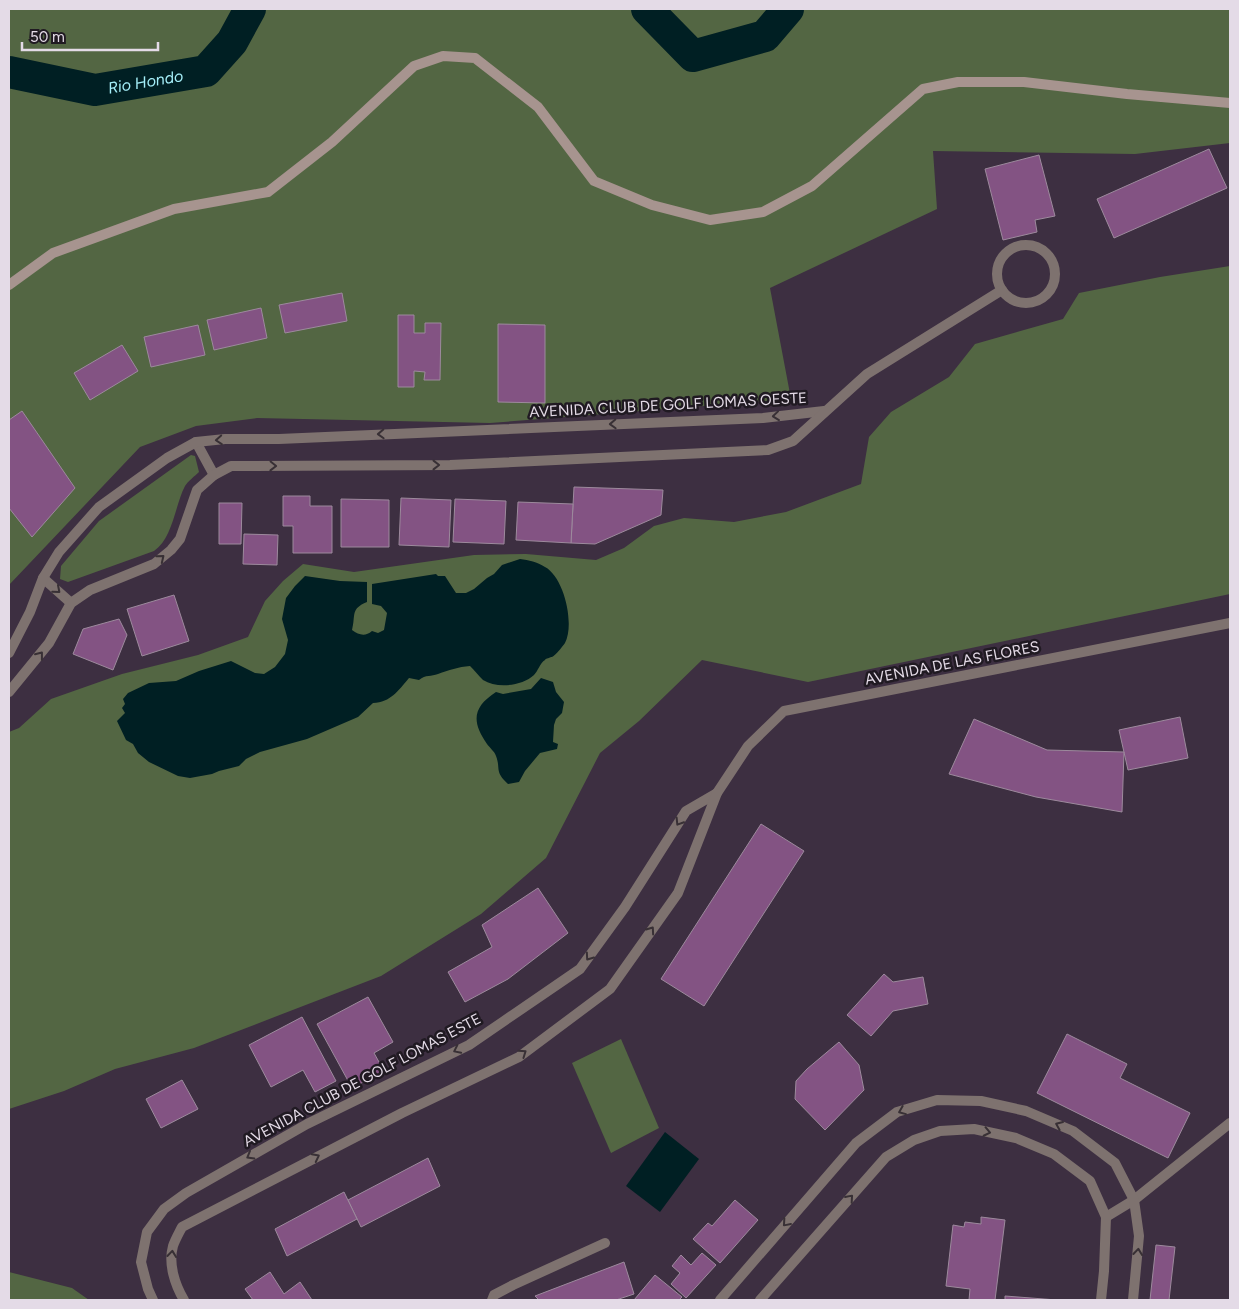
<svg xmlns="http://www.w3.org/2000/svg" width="1239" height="1309" font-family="Figtree,sans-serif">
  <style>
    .green { fill: #536643 }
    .water { fill: #001f23 }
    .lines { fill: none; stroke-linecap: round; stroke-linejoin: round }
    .river { stroke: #001f23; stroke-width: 32 }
    .building { fill: #835383; stroke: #9d8a9d }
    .minor { stroke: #7e726f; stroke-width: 10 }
    .secondary { stroke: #a7948f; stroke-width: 10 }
    .oneway { stroke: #383035 }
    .labels { text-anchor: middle; stroke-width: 5; stroke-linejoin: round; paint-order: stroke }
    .street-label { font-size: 15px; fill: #e4dbe7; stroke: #201a22 }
    .water-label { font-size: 16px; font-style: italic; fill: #a4eef8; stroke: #201a22 }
  </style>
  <rect width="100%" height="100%" fill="#3d2f41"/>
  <g class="green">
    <path d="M 9,9 L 1230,9 L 1230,143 L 1135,154 L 933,151 L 937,209 L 770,288 L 791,399 L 490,423 L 257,418 L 196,426 L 140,447 L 9,585 Z"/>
    <path d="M 1230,266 L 1230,594 L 808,682 L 702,660 L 639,721 L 600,753 L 546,858 L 481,914 L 381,976 L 194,1048 L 115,1069 L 64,1091 L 9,1109 L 9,732 L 19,728 L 51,699 L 122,674 L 198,655 L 248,637 L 265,601 L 283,581 L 303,564 L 354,572 L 474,555 L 526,554 L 596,560 L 624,548 L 654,526 L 684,518 L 734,522 L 786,512 L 861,484 L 869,437 L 891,412 L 949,377 L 975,344 L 1063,319 L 1079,293 L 1160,277 Z"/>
    <path d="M 191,455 L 195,456 L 199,472 C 195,476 188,481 185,486 C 175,505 173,538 154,551 L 68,582 L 60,579 L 61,566 L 99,521 Z"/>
    <path d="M 621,1039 L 659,1128 L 611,1153 L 572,1063 Z"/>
    <path d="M 9,1272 L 72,1288 L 89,1300 L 9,1300 Z"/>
  </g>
  <g class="water">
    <path d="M 520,559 C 529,560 537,562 545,567 C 564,577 575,624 565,643 C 562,647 556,655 552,657 C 551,657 545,659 545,660 C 540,663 538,671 534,675 C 522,686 497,689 483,680 C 479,676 474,670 470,666 C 458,667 449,670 438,674 C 431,677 426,674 419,680 L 409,678 C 398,691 391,702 373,703 L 358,717 L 307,739 L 260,752 L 246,759 L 239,766 L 219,771 L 212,774 L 190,778 L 178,776 L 149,762 L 138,753 L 133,744 L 126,740 L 117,721 L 125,713 L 122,708 L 125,704 L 123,699 L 128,693 L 149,683 L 176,681 L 199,671 L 231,661 L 255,673 L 264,674 L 275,667 L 285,654 L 288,640 L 282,619 L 286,598 L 295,586 L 305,576 L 340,581 L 367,582 L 367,602 C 350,609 356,615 352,630 C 359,635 365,637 372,631 L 378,633 L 384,630 L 387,613 L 381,606 L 372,604 L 372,584 L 436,574 L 438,576 L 445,576 L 456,593 L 466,593 L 474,589 L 487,578 L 494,574 L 502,565 Z"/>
    <path d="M 541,678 L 553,682 L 556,692 L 564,702 L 562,713 L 556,719 L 554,725 L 553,742 L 558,744 L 557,749 L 540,753 L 525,771 L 519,782 L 508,784 C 494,771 501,769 496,756 C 495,752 489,747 487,744 C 471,721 473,707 496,692 L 503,694 L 531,689 Z"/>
    <path d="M 665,1132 L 699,1159 L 660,1212 L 626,1186 Z"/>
  </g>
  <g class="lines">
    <g class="river">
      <path d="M 647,9 L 693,56 L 765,36 L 788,9"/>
      <path id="s1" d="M 9,72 L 95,90 L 206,71 L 232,42 L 250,9"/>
    </g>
  </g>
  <g class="building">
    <path d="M 1209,149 L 1227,188 L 1114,238 L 1097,199 Z"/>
    <path d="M 1039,155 L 1055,216 L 1035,220 L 1037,232 L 1003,240 L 985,169 Z"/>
    <path d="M 342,293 L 347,321 L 285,333 L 279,305 Z"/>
    <path d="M 261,308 L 267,338 L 214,350 L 207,320 Z"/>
    <path d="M 398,315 L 414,315 L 414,333 L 425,333 L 425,323 L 441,323 L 440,380 L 424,380 L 425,372 L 414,371 L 414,387 L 398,387 Z"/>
    <path d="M 498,324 L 545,325 L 545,403 L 498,402 Z"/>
    <path d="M 198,325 L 205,355 L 151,367 L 144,337 Z"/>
    <path d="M 122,345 L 138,371 L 90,400 L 74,373 Z"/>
    <path d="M 22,411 L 75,488 L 32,537 L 9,508 L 9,420 Z"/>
    <path d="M 574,487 L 663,490 L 661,515 L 595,544 L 571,543 Z"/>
    <path d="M 283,496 L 310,496 L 310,506 L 332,506 L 332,553 L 293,553 L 293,526 L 283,526 Z"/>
    <path d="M 401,498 L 451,500 L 449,547 L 399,545 Z"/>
    <path d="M 341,499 L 389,500 L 389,547 L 341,547 Z"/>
    <path d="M 455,499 L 506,501 L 504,544 L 453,542 Z"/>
    <path d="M 518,502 L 573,504 L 571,543 L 516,540 Z"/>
    <path d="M 219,503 L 242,503 L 241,544 L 219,544 Z"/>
    <path d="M 244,534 L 278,535 L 277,565 L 243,564 Z"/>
    <path d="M 174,595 L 189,641 L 142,656 L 127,609 Z"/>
    <path d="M 119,619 L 127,635 L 113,670 L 73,654 L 83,629 Z"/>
    <path d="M 1180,717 L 1188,758 L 1128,770 L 1119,730 Z"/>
    <path d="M 974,719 L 1047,750 L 1124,752 L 1122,812 L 1036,797 L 949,774 Z"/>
    <path d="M 761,824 L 804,851 L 704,1006 L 661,979 Z"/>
    <path d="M 538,888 L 568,933 L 508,979 L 465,1002 L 448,972 L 492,947 L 482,925 Z"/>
    <path d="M 884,974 L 893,982 L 923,977 L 928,1004 L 893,1011 L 871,1036 L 847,1015 Z"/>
    <path d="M 368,997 L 393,1042 L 374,1053 L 384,1071 L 352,1088 L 317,1024 Z"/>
    <path d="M 302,1017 L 336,1081 L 315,1092 L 303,1070 L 271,1087 L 249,1045 Z"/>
    <path d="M 1067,1034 L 1127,1064 L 1120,1078 L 1190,1113 L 1168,1158 L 1037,1093 Z"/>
    <path d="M 839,1042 L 859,1065 L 864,1090 L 825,1130 L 795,1099 L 796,1081 L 807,1069 Z"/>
    <path d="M 182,1080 L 198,1109 L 161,1128 L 146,1099 Z"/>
    <path d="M 428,1158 L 440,1186 L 361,1227 L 348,1200 Z"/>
    <path d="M 344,1192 L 357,1219 L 287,1256 L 275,1229 Z"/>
    <path d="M 735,1200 L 758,1220 L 720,1263 L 693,1239 L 708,1223 L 712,1226 Z"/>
    <path d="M 981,1217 L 1005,1220 L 995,1300 L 969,1300 L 970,1289 L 946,1286 L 953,1225 L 964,1227 L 965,1222 L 981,1224 Z"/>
    <path d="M 1156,1245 L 1175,1247 L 1169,1300 L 1150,1300 Z"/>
    <path d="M 702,1253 L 716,1265 L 686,1298 L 671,1284 L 680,1273 L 672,1266 L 681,1255 L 691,1265 Z"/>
    <path d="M 624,1262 L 634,1294 L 616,1300 L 539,1300 L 535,1296 Z"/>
    <path d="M 270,1272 L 284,1294 L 300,1282 L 312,1300 L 253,1300 L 245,1289 Z"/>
    <path d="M 655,1275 L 682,1297 L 679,1300 L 634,1300 Z"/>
    <path d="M 1005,1296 L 1057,1300 L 1005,1300 Z"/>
  </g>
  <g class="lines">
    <g class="minor">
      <circle cx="1026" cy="274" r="29"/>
      <path d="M 196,442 L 214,475"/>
      <path d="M 43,578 L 71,603"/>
      <path d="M 9,653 L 30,612 L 43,578 L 59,552 L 99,507 L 167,458 L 196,442 L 225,439 L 279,439 L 763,418 L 824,411"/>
      <path d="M 9,692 L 49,643 L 71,603 L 90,590 L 154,564 L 171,550 L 180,539 L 197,490 L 214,475 L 231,466 L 450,465 L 768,450 L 793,441 L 867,374 L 1002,290"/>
      <path d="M 1106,1217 L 1134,1200 L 1230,1123"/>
      <path d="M 153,1300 L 148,1289 L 141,1262 L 147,1232 L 164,1209 L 186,1193 L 307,1124 L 469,1045 L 580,969 L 625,907 L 686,811 L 717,793"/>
      <path d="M 184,1300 C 175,1285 168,1264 173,1246 C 175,1240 179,1233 182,1227 L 402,1113 L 519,1057 L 610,989 L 678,893 L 717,793 L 748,746 L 784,711 L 1230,623"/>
      <path d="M 492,1300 L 494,1295 L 513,1285 L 605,1243"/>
      <path d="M 720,1300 L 856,1143 L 897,1112 L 937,1100 L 981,1101 L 1026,1111 L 1073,1131 L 1115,1163 L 1134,1200 L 1139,1236 L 1133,1300"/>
      <path d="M 760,1300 L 886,1157 L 914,1140 L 940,1131 L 974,1129 L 1016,1138 L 1054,1154 L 1090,1181 L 1106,1217 L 1104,1271 L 1101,1300"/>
    </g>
    <path class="secondary" d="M 9,285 L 53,253 L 174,209 L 268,192 L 332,142 L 414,66 L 443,56 L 475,58 L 538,107 L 594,181 L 652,205 L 710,220 L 763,212 L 812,186 L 923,89 L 958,82 L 1024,82 L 1127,94 L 1230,103"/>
  </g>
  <defs><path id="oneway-chevron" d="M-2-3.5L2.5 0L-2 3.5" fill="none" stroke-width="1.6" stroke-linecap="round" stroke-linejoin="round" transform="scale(1.25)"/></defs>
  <g class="oneway">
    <use href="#oneway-chevron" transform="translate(776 416) rotate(174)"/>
    <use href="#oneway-chevron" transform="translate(613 424) rotate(178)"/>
    <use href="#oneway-chevron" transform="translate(381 434) rotate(178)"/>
    <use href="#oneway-chevron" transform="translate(219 440) rotate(176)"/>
    <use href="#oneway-chevron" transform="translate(436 465)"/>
    <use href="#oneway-chevron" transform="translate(273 466) rotate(1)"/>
    <use href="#oneway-chevron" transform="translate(161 558) rotate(-39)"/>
    <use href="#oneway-chevron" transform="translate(57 590) rotate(41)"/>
    <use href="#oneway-chevron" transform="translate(40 655) rotate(-52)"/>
    <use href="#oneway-chevron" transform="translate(679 822) rotate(122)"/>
    <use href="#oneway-chevron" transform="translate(651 930) rotate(-55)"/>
    <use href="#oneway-chevron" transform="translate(589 957) rotate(125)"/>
    <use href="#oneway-chevron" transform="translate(457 1050) rotate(154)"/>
    <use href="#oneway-chevron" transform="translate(523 1053) rotate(-35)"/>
    <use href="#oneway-chevron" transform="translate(902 1111) rotate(158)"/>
    <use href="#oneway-chevron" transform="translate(1059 1125) rotate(-157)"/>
    <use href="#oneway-chevron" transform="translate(987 1132) rotate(12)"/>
    <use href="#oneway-chevron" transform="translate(250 1156) rotate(150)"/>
    <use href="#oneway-chevron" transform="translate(316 1157) rotate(-27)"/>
    <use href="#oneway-chevron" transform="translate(850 1198) rotate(-49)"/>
    <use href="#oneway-chevron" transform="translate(786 1223) rotate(131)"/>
    <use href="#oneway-chevron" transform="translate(1138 1252) rotate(-84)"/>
    <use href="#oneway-chevron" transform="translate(172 1254) rotate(-84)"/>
  </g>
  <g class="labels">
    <g class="street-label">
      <text transform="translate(668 405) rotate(-3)" y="5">AVENIDA CLUB DE GOLF LOMAS OESTE</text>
      <text transform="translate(952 663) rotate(-11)" y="5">AVENIDA DE LAS FLORES</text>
      <text transform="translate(362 1080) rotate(-28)" y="5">AVENIDA CLUB DE GOLF LOMAS ESTE</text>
    </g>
    <g class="water-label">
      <text dy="6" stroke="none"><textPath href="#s1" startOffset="139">Rio Hondo</textPath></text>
    </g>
  </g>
  <rect width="1239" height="1309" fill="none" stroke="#e4dbe7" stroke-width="20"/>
  <path d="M22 42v8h136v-8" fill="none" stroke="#e4dbe7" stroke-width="2.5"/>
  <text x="30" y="42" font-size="15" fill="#e4dbe7" stroke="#201a22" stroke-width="4" paint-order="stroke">50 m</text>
</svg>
